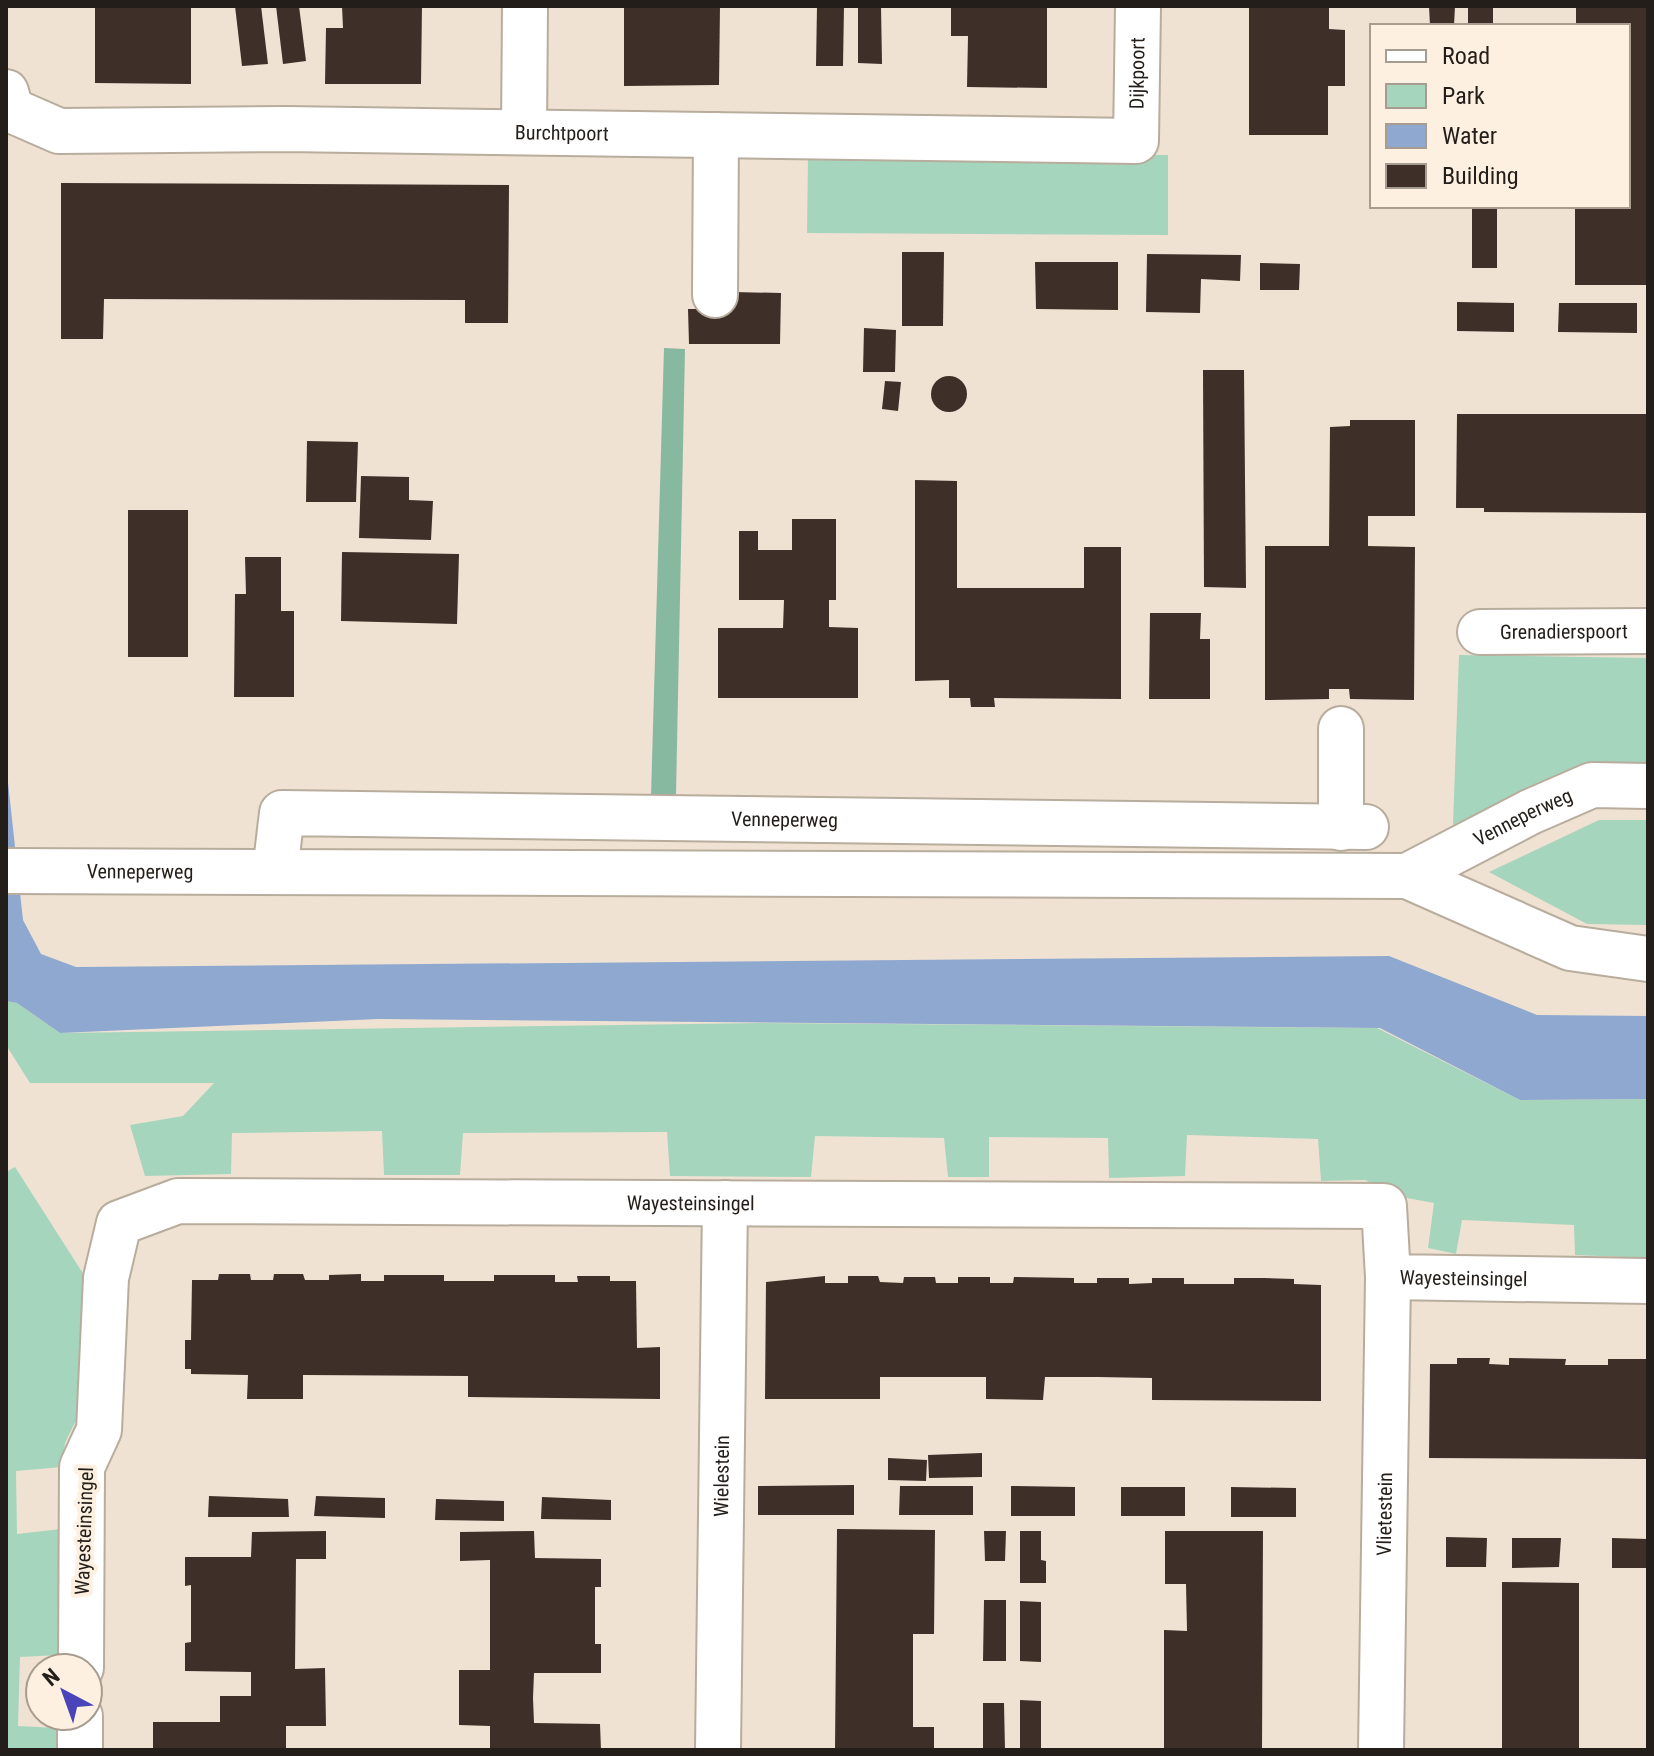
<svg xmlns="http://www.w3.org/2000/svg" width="1654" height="1756" font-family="'Roboto Condensed',sans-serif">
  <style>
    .green { fill: #a6d5bd }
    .forest { fill: #87b8a0 }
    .water { fill: #8fa8cf }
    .building { fill: #3f2f29 }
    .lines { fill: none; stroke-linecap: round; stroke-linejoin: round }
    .minor-casing { stroke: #b8ac9d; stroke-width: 48 }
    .minor { stroke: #fff; stroke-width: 44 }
    .labels { text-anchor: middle; stroke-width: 8; stroke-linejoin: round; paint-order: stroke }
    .street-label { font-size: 20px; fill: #231e19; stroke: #fdf0e0 }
  </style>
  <rect width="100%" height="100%" fill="#f0e2d3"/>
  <g class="green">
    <path d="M 808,153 L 1168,155 L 1168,235 L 807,233 Z"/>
    <path d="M 1459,655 L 1648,658 L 1648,775 L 1565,775 L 1453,825 Z"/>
    <path d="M 1599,820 L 1648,820 L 1648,925 L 1587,924 L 1489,872 Z"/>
    <path d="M 6,1001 L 17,1003 L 60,1033 L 761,1023 L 1377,1028 L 1520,1100 L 1648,1099 L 1648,1258 L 1575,1255 L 1574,1225 L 1462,1220 L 1456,1254 L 1428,1248 L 1434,1203 L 1401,1197 L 1365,1180 L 1321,1181 L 1318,1139 L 1187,1135 L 1185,1176 L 1109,1178 L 1108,1138 L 989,1137 L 989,1177 L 948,1177 L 944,1138 L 815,1136 L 811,1177 L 670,1176 L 667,1132 L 463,1133 L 460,1175 L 384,1175 L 382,1131 L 232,1133 L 231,1174 L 145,1176 L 130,1125 L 183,1116 L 214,1083 L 30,1083 L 6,1045 Z"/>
    <path d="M 15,1167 L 84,1275 L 83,1406 L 65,1443 L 62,1467 L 16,1471 L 17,1534 L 61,1529 L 60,1655 L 20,1657 L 18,1726 L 59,1728 L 59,1750 L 6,1750 L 6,1172 Z"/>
  </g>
  <path class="forest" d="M 664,348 L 685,349 L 676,795 L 651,796 Z"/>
  <path class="water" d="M 6,764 L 23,920 L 41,954 L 76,967 L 1389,956 L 1537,1015 L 1648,1016 L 1648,1099 L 1520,1100 L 1380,1028 L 378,1019 L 60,1033 L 17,1003 L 6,1001 Z"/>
  <g class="building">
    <path d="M 95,6 L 191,6 L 191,84 L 95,83 Z"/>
    <path d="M 235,6 L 261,6 L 268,64 L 242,66 Z"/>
    <path d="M 276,6 L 299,6 L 306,61 L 283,64 Z"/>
    <path d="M 342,6 L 422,6 L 421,84 L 325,84 L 326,28 L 343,28 Z"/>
    <path d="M 624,6 L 720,6 L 719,85 L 624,86 Z"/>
    <path d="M 817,6 L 844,6 L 843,66 L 816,66 Z"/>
    <path d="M 858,6 L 881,6 L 882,64 L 858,63 Z"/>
    <path d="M 951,6 L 1047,6 L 1047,88 L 967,87 L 968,36 L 951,36 Z"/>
    <path d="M 1249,6 L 1329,6 L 1329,29 L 1345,30 L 1345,86 L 1328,86 L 1328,135 L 1249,135 Z"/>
    <path d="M 1429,6 L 1455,6 L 1454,26 L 1430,26 Z"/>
    <rect x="1468" y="6" width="25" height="20"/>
    <path d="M 1576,6 L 1648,6 L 1648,285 L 1575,285 L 1575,206 L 1628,206 L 1628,26 L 1576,26 Z"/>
    <path d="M 61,183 L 509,185 L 508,323 L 465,323 L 465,300 L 104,299 L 103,339 L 61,339 Z"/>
    <rect x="1472" y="206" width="25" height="62"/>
    <path d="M 902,252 L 944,252 L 943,326 L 902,326 Z"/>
    <path d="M 1147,254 L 1241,255 L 1240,281 L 1201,279 L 1200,313 L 1146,312 Z"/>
    <path d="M 1035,262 L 1118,262 L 1118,310 L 1036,309 Z"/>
    <path d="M 1260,263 L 1300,264 L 1299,290 L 1260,290 Z"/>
    <path d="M 733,292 L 781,293 L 780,344 L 689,344 L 688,309 L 732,309 Z"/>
    <path d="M 1457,302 L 1514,303 L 1514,332 L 1457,331 Z"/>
    <path d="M 1559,303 L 1637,303 L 1637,333 L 1558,332 Z"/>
    <path d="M 864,328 L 896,330 L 895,372 L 863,372 Z"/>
    <path d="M 1203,370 L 1244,370 L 1246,588 L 1204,587 Z"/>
    <circle cx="949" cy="394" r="18"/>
    <path d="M 885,381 L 901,382 L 898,411 L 882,409 Z"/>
    <path d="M 1457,414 L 1648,414 L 1648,513 L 1484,512 L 1484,508 L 1456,508 Z"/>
    <path d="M 1350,420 L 1415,420 L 1415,516 L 1368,516 L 1368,546 L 1415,547 L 1414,700 L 1350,699 L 1349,689 L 1329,689 L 1329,699 L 1265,700 L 1265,546 L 1329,546 L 1330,427 L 1350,426 Z"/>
    <path d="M 307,441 L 358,442 L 356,502 L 306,502 Z"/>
    <path d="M 361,476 L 409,477 L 409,500 L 433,501 L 431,540 L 359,538 Z"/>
    <path d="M 915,480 L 957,481 L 957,588 L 1084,588 L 1084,547 L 1121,547 L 1121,699 L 994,698 L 995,707 L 971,707 L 970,698 L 949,698 L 949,680 L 915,681 Z"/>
    <rect x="128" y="510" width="60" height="147"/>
    <path d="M 792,519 L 836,519 L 836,600 L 829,600 L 829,627 L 858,628 L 858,698 L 718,698 L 718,628 L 783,628 L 784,600 L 739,600 L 739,531 L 758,531 L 758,550 L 792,550 Z"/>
    <path d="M 342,552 L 459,554 L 457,624 L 341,621 Z"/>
    <path d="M 245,557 L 281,557 L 281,611 L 294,611 L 294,697 L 234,697 L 235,594 L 246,594 Z"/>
    <path d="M 1150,613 L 1201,613 L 1200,639 L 1210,639 L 1210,699 L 1149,699 Z"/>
    <path d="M 219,1274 L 250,1274 L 251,1280 L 273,1280 L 274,1274 L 303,1274 L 305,1280 L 329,1280 L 329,1275 L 361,1274 L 361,1281 L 384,1281 L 384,1275 L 444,1275 L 444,1281 L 494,1281 L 494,1275 L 555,1275 L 555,1282 L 578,1282 L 577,1276 L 610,1276 L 610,1281 L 636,1281 L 637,1348 L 660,1347 L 660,1399 L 468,1397 L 468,1376 L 303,1375 L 303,1399 L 247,1399 L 248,1375 L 191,1374 L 191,1369 L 185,1369 L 185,1340 L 191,1340 L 192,1280 L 218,1280 Z"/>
    <path d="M 825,1276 L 825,1283 L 848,1283 L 848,1276 L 878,1276 L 880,1282 L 903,1283 L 904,1277 L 935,1277 L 936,1283 L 958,1283 L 958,1277 L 990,1277 L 990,1283 L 1013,1283 L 1014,1277 L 1074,1278 L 1074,1283 L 1097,1283 L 1097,1278 L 1129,1278 L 1129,1284 L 1152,1283 L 1152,1278 L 1184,1278 L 1184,1284 L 1234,1284 L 1234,1278 L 1264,1278 L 1294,1279 L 1294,1284 L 1321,1285 L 1321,1401 L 1152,1400 L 1152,1378 L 1098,1377 L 1045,1377 L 1043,1400 L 986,1399 L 986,1377 L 880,1377 L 880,1399 L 765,1399 L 766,1282 Z"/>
    <path d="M 1457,1358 L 1490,1358 L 1489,1364 L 1509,1365 L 1509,1358 L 1566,1359 L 1565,1365 L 1608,1365 L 1608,1359 L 1648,1359 L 1648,1459 L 1429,1458 L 1430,1364 L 1457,1364 Z"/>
    <path d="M 982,1453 L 982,1477 L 929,1478 L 928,1455 Z"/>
    <path d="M 888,1458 L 927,1460 L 926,1481 L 888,1480 Z"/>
    <path d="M 854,1485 L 854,1515 L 758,1515 L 758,1486 Z"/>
    <path d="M 900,1486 L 973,1486 L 973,1515 L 899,1515 Z"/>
    <path d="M 1011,1486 L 1075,1487 L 1075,1516 L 1011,1516 Z"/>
    <rect x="1121" y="1487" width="64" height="29"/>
    <path d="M 1231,1487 L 1296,1488 L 1296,1517 L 1231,1517 Z"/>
    <path d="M 209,1496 L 288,1499 L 289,1517 L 208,1517 Z"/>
    <path d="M 316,1496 L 385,1498 L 385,1518 L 314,1516 Z"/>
    <path d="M 542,1497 L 611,1500 L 611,1520 L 541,1519 Z"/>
    <path d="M 436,1499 L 504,1501 L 504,1521 L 435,1520 Z"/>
    <path d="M 837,1529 L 935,1530 L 934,1634 L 913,1634 L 913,1727 L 934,1727 L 934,1750 L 835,1750 Z"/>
    <path d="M 326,1531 L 326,1559 L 296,1559 L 295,1669 L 325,1668 L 326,1726 L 286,1726 L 286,1750 L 153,1750 L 153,1722 L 220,1722 L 220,1696 L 251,1696 L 251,1672 L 185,1671 L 185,1643 L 191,1642 L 191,1585 L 185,1586 L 185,1557 L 251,1557 L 252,1532 Z"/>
    <path d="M 534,1531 L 535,1558 L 601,1559 L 601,1587 L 595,1587 L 595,1644 L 601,1644 L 601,1673 L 534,1673 L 533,1698 L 534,1723 L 600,1724 L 601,1750 L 490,1750 L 490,1726 L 459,1725 L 459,1670 L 490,1670 L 490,1560 L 460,1561 L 460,1532 Z"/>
    <path d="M 984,1531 L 1006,1531 L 1005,1561 L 985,1561 Z"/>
    <path d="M 1020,1531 L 1041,1531 L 1041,1560 L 1046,1561 L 1046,1583 L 1020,1583 Z"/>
    <path d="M 1165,1531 L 1263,1531 L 1262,1750 L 1164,1750 L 1164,1630 L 1187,1631 L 1186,1584 L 1165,1584 Z"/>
    <path d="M 1446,1537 L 1487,1538 L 1486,1567 L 1446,1567 Z"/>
    <path d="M 1512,1538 L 1561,1538 L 1559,1567 L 1512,1568 Z"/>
    <path d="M 1612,1538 L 1648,1539 L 1648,1568 L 1612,1568 Z"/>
    <path d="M 1502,1582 L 1579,1583 L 1579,1750 L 1502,1750 Z"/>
    <path d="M 984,1600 L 1006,1600 L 1006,1661 L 983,1661 Z"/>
    <path d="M 1020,1601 L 1041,1602 L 1041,1662 L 1020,1661 Z"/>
    <path d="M 1020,1700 L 1041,1701 L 1041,1750 L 1020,1750 Z"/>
    <path d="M 983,1703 L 1004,1703 L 1005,1750 L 983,1750 Z"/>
  </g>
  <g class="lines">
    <defs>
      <g id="minor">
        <path id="s1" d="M 6,92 L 11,110 L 59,131 L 285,129 L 1136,141 L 1138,6"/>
        <path d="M 524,132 L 525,6"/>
        <path d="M 715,295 L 716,135"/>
        <path id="s2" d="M 1480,632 L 1648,631"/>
        <path d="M 1341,828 L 1341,729"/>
        <path id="s3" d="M 6,871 L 1407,876 L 1570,948 L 1648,959"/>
        <path id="s4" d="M 275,872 L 282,813 L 1366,827"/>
        <path id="s5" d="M 1407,876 L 1530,812 L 1592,785 L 1648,786"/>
        <path id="s6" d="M 81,1668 L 82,1467 L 99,1430 L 106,1278 L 119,1223 L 178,1201 L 1384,1206 L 1388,1277 L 1648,1281"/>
        <path d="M 80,1750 L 80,1716"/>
        <path id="s7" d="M 718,1750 L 725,1203"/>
        <path id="s8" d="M 1381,1750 L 1388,1277"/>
      </g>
    </defs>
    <use href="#minor" class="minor-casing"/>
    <use href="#minor" class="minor"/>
  </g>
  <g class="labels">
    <g class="street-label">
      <text dy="7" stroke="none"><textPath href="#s1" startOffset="1216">Dijkpoort</textPath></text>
      <text dy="7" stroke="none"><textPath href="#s1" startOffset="574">Burchtpoort</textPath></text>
      <text dy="7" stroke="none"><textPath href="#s2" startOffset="84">Grenadierspoort</textPath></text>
      <text dy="7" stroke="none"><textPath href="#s5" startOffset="130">Venneperweg</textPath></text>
      <text dy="7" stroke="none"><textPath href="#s4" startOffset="562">Venneperweg</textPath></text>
      <text dy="7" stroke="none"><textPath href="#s3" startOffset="134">Venneperweg</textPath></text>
      <text dy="7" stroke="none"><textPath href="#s6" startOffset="1026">Wayesteinsingel</textPath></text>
      <text dy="7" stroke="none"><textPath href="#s6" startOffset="1866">Wayesteinsingel</textPath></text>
      <text dy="7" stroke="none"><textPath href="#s7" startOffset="274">Wielestein</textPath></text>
      <text dy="7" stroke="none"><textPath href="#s8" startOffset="236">Vlietestein</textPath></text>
      <text transform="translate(84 1531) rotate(-88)" y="7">Wayesteinsingel</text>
    </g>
  </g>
  <rect width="1654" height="1756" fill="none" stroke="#231e19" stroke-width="16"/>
  <rect x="1370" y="24" width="260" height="184" fill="#fdf0e0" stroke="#a69c90" stroke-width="2"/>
  <rect x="1386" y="50" width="40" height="12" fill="#ffffff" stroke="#a69c90" stroke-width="2"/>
  <text x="1442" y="64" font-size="24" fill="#231e19">Road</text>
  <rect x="1386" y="84" width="40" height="24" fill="#a6d5bd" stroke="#a69c90" stroke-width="2"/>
  <text x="1442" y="104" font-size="24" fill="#231e19">Park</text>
  <rect x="1386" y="124" width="40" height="24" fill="#8fa8cf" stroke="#a69c90" stroke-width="2"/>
  <text x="1442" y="144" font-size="24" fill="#231e19">Water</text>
  <rect x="1386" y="164" width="40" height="24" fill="#3f2f29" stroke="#a69c90" stroke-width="2"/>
  <text x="1442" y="184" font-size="24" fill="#231e19">Building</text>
  <g transform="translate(64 1692) rotate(319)"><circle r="38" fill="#fdf0e0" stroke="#a69c90" stroke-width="2"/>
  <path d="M0-6L14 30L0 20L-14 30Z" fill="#4a44bb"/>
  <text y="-12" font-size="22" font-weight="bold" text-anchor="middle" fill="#231e19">N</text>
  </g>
</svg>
